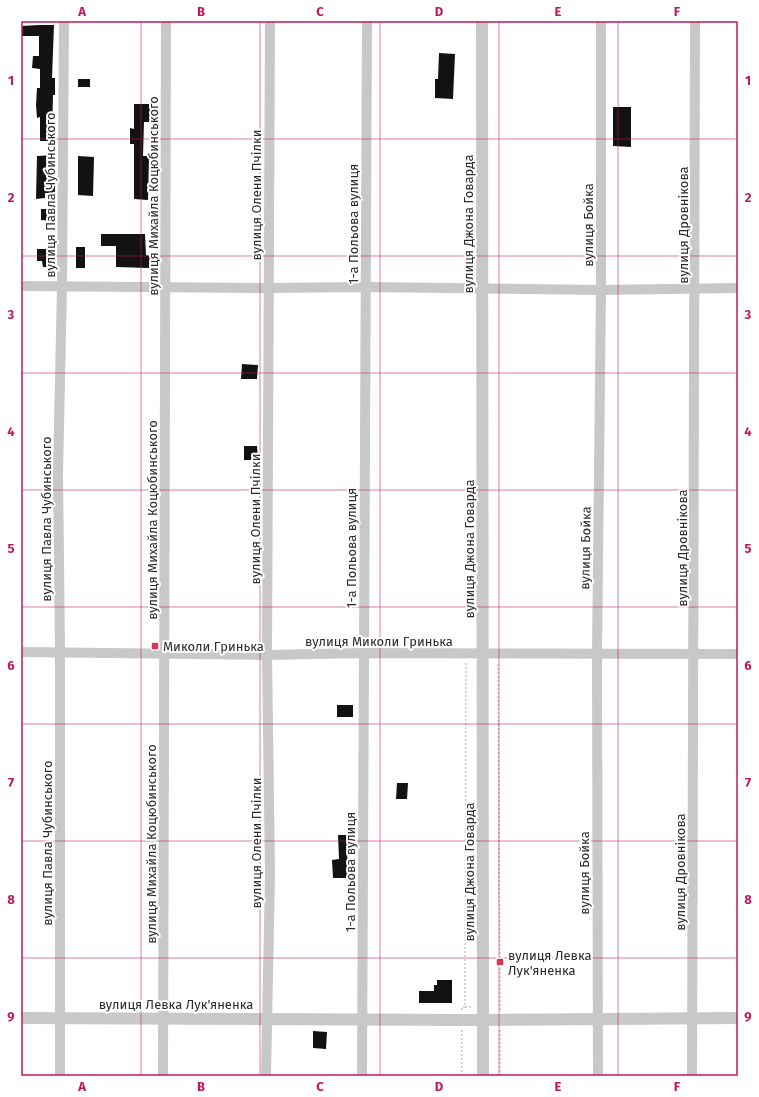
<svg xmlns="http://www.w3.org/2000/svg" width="759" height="1097" font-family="'Fira Sans',sans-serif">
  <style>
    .building { fill: #121212 }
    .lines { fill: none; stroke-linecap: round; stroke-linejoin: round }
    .path { stroke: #c8c8c8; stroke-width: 1.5; stroke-dasharray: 2 2; stroke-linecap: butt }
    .minor { stroke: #c8c8c8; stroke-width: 10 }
    .tertiary { stroke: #c8c8c8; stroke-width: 12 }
    .grid { fill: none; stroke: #c2185b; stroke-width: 1; stroke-opacity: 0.55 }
    .poi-dot { fill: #d73857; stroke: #fff; stroke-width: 1.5 }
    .labels { text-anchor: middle; stroke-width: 4; stroke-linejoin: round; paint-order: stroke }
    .street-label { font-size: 13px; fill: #2b2b2b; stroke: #fff }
    .poi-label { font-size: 13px; fill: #2b2b2b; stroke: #fff; text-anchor: start }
    .neatline { fill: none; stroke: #c2185b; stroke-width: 1.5 }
    .grid-label { font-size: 13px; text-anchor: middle; font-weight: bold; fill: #c2185b }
  </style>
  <rect width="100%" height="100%" fill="#fff"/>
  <g class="building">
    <path d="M 39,25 L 54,25 L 52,78 L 55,78 L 55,95 L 53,95 L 52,137 L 48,137 L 48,141 L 40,141 L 40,117 L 37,118 L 36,105 L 37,88 L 40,88 L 40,69 L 32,68 L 33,56 L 39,56 L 39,36 L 21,36 L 21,26 Z"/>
    <path d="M 439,53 L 455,54 L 453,99 L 435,98 L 435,79 L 438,79 Z"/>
    <rect x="78" y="79" width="12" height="8"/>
    <path d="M 134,104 L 151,104 L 152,122 L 144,122 L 143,156 L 149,156 L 148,200 L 134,199 L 134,144 L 130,144 L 130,128 L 134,129 Z"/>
    <path d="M 613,107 L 631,107 L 631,147 L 613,146 Z"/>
    <path d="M 54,155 L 54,165 L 49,165 L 49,183 L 55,183 L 55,193 L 45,193 L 45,198 L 36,199 L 37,156 Z"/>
    <path d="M 78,156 L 94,157 L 93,196 L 78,195 Z"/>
    <path d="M 41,209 L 56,209 L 56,221 L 41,220 Z"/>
    <path d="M 101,234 L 145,234 L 146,255 L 150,256 L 149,268 L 116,267 L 116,246 L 101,246 Z"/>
    <rect x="76" y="247" width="9" height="21"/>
    <path d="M 37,249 L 54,249 L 54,267 L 43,267 L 42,261 L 37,261 Z"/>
    <path d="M 242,364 L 258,365 L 257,379 L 241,379 Z"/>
    <path d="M 244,446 L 257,446 L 258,460 L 244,460 Z"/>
    <rect x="337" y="705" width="16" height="12"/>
    <path d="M 397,783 L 408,783 L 407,799 L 396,799 Z"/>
    <path d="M 338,835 L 353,835 L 354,849 L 347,850 L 348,878 L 333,878 L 332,860 L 339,859 Z"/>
    <path d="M 437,980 L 452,980 L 452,1003 L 419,1003 L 419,991 L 434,991 L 434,985 L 437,985 Z"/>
    <path d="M 313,1031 L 327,1032 L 326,1049 L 313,1048 Z"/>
  </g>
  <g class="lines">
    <g class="path">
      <path d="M 498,664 L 500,1010"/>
      <path d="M 465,1007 L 473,1007"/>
      <path d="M 462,1010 L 462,1007 L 465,1007 L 466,663"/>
      <path d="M 462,1030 L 462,1076"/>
      <path d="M 500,1030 L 500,1076"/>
    </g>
    <g class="minor">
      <path d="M 21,286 L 268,288 L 365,287 L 601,290 L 738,288"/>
      <path d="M 21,652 L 267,655 L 363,653 L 738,654"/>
      <path d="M 60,1076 L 60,652 L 58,473 L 62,286 L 64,21"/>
      <path d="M 163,1076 L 166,21"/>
      <path d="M 266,1076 L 270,874 L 267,655 L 270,21"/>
      <path d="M 362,1076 L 367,21"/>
      <path d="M 598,1076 L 597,654 L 601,290 L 601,21"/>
      <path d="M 692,1076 L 695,21"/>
    </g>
    <g class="tertiary">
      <path d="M 482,21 L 483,1076"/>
      <path d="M 21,1018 L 462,1020 L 738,1018"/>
    </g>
  </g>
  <path class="grid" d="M 141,21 L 141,1076M 260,21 L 260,1076M 380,21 L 380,1076M 499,21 L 499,1076M 618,21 L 618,1076M 21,139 L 738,139M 21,256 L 738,256M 21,373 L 738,373M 21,490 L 738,490M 21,607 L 738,607M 21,724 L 738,724M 21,841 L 738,841M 21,958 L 738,958"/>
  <g class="poi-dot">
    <rect x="151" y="642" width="8" height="8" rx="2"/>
    <rect x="496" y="958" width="8" height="8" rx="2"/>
  </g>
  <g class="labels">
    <g class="street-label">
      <text transform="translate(50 195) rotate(-90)" y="5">вулиця Павла Чубинського</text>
      <text transform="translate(256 195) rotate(-90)" y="5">вулиця Олени Пчілки</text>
      <text transform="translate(153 196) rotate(-90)" y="5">вулиця Михайла Коцюбинського</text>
      <text transform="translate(353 224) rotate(-90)" y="5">1-а Польова вулиця</text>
      <text transform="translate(468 224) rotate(-90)" y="5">вулиця Джона Говарда</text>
      <text transform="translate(588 225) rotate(-90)" y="5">вулиця Бойка</text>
      <text transform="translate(683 225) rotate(-90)" y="5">вулиця Дровнікова</text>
      <text transform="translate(46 519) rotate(-90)" y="5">вулиця Павла Чубинського</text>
      <text transform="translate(255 519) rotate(-90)" y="5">вулиця Олени Пчілки</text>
      <text transform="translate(152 520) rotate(-90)" y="5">вулиця Михайла Коцюбинського</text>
      <text transform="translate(351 548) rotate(-90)" y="5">1-а Польова вулиця</text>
      <text transform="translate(585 548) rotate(-89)" y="5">вулиця Бойка</text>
      <text transform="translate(682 548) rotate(-90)" y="5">вулиця Дровнікова</text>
      <text transform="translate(469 549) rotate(-90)" y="5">вулиця Джона Говарда</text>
      <text x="379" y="646">вулиця Миколи Гринька</text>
      <text transform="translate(47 843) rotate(-90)" y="5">вулиця Павла Чубинського</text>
      <text transform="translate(256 843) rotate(-90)" y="5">вулиця Олени Пчілки</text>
      <text transform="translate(151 844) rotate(-90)" y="5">вулиця Михайла Коцюбинського</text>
      <text transform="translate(350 872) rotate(-90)" y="5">1-а Польова вулиця</text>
      <text transform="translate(469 872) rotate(-90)" y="5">вулиця Джона Говарда</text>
      <text transform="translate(680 872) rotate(-90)" y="5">вулиця Дровнікова</text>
      <text transform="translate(584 873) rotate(-90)" y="5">вулиця Бойка</text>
      <text x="176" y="1009">вулиця Левка Лук'яненка</text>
    </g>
    <g class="poi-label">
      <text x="163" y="651">Миколи Гринька</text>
      <text x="508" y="960">вулиця Левка<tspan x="508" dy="15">Лук'яненка</tspan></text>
    </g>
  </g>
  <rect width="759" height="1097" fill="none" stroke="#ffffff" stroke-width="44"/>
  <rect x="22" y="22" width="715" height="1053" class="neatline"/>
  <g class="grid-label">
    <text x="82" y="16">A</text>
    <text x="201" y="16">B</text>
    <text x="320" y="16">C</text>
    <text x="439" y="16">D</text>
    <text x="558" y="16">E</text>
    <text x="677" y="16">F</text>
    <text x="11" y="85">1</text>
    <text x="748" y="85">1</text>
    <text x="11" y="202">2</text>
    <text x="748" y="202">2</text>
    <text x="11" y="319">3</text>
    <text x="748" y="319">3</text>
    <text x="11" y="436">4</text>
    <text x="748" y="436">4</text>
    <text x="11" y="553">5</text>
    <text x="748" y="553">5</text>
    <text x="11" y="670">6</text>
    <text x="748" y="670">6</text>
    <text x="11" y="787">7</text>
    <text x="748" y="787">7</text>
    <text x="11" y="904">8</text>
    <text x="748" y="904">8</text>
    <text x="11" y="1021">9</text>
    <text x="748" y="1021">9</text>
    <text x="82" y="1091">A</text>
    <text x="201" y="1091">B</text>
    <text x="320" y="1091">C</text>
    <text x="439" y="1091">D</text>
    <text x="558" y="1091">E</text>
    <text x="677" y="1091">F</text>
  </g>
</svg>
